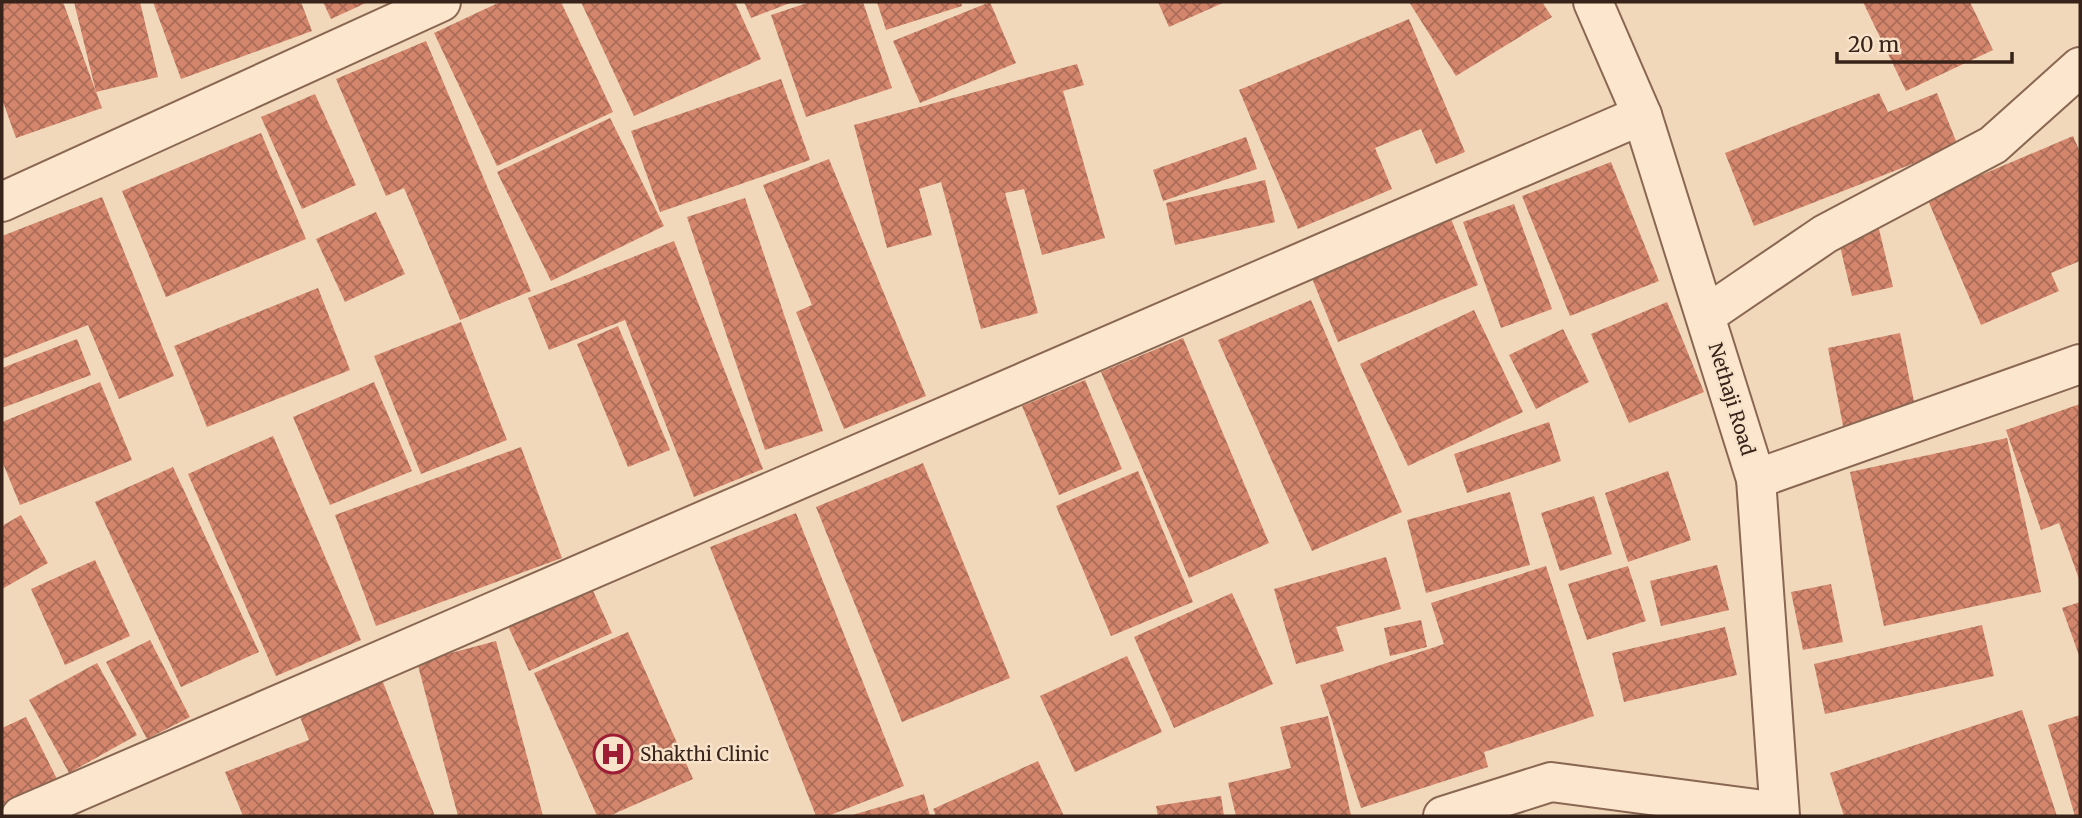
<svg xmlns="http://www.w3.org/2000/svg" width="2082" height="818" font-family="Merriweather,serif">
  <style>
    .building { fill: url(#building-cross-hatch) }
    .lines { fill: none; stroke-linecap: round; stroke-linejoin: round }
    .minor-casing { stroke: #896753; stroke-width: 42 }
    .minor { stroke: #fce6cd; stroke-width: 38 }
    .labels { text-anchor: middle; stroke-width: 5; stroke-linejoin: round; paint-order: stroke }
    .street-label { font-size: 19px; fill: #372319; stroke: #f8e3ca }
    .poi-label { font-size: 19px; fill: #372319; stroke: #f8e3ca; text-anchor: start }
  </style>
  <defs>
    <pattern id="building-cross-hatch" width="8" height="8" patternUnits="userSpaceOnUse" patternTransform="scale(1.75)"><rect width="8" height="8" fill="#d3866c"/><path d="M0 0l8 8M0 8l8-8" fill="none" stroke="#ac6d58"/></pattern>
  </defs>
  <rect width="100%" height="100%" fill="#f1d8ba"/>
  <g class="building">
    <path d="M 2,2 L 63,2 L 102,108 L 16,138 L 2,99 Z"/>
    <path d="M 74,2 L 140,2 L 158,77 L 96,92 Z"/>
    <path d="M 153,2 L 301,2 L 312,31 L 181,79 Z"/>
    <path d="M 323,2 L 368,2 L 331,19 Z"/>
    <path d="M 500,2 L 561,2 L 613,112 L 497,166 L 434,33 Z"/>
    <path d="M 581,2 L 735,2 L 761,59 L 634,116 Z"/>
    <path d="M 744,2 L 793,2 L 751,18 Z"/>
    <path d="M 810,2 L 863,2 L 892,88 L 806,117 L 771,15 Z"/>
    <path d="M 877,2 L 961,2 L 962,6 L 886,30 Z"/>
    <path d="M 990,2 L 1016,63 L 920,103 L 893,41 Z"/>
    <path d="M 1158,2 L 1225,2 L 1169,27 Z"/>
    <path d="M 1409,2 L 1542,2 L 1552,17 L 1456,76 Z"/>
    <path d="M 1863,2 L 1970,2 L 1993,50 L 1906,91 Z"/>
    <path d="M 1409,19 L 1465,152 L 1436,164 L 1421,129 L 1375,148 L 1392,189 L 1298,229 L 1239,90 Z"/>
    <path d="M 426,41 L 531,291 L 460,320 L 404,188 L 386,196 L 336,79 Z"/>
    <path d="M 1077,64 L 1084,85 L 1063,91 L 1105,238 L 1042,255 L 1024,189 L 1005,193 L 1038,313 L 981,329 L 941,182 L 919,189 L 932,235 L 887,248 L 854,125 Z"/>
    <path d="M 781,79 L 810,160 L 660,212 L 631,131 Z"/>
    <path d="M 1879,93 L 1888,112 L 1937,93 L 1958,146 L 1754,226 L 1725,153 Z"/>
    <path d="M 315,94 L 356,185 L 302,209 L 261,117 Z"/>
    <path d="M 610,118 L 664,226 L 551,281 L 497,172 Z"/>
    <path d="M 261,133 L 306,239 L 166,297 L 122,191 Z"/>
    <path d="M 2073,136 L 2080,152 L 2080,261 L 2051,273 L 2059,291 L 1981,325 L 1927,198 Z"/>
    <path d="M 1246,137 L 1257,169 L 1163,201 L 1153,170 Z"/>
    <path d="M 829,159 L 926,396 L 844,429 L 796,312 L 812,305 L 763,185 Z"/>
    <path d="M 1611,162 L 1659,281 L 1570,316 L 1522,196 Z"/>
    <path d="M 1265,180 L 1275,222 L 1175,245 L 1166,203 Z"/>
    <path d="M 102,197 L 174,376 L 119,399 L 88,325 L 2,359 L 2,236 Z"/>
    <path d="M 745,198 L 823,431 L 765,450 L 687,217 Z"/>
    <path d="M 1514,204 L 1552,309 L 1501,328 L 1463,222 Z"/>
    <path d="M 376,212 L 405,274 L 345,302 L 316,239 Z"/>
    <path d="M 1451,219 L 1478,285 L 1338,342 L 1311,276 Z"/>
    <path d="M 1878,225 L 1893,287 L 1852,296 L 1837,234 Z"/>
    <path d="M 674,241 L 763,469 L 694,497 L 625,320 L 549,350 L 528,298 Z"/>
    <path d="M 318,288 L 350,370 L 207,427 L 174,346 Z"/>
    <path d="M 1311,300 L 1402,512 L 1312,551 L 1218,340 Z"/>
    <path d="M 1667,302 L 1704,392 L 1629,423 L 1591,334 Z"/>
    <path d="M 1474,310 L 1523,412 L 1408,466 L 1360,364 Z"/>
    <path d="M 461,322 L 507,440 L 421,474 L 374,356 Z"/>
    <path d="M 618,326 L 670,450 L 628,467 L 577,344 Z"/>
    <path d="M 1563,329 L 1589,382 L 1536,409 L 1509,355 Z"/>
    <path d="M 1900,333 L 1916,411 L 1843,426 L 1828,348 Z"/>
    <path d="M 1183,338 L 1269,543 L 1189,578 L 1101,372 Z"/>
    <path d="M 77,339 L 91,375 L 2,408 L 2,368 Z"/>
    <path d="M 1085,380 L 1122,469 L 1059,495 L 1022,406 Z"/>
    <path d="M 100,382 L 132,460 L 20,505 L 2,461 L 2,422 Z"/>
    <path d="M 374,382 L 412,471 L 330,505 L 293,417 Z"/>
    <path d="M 2080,404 L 2080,582 L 2059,523 L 2041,530 L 2006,430 Z"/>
    <path d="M 1549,422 L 1561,461 L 1467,493 L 1454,454 Z"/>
    <path d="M 273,436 L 361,640 L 276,676 L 188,474 Z"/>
    <path d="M 2007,438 L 2041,592 L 1884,626 L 1850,472 Z"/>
    <path d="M 521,447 L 562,558 L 376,626 L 335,515 Z"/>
    <path d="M 923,463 L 1010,678 L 902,722 L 816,507 Z"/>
    <path d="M 173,467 L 259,652 L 181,687 L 95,502 Z"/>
    <path d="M 1138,471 L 1193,602 L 1111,636 L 1056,506 Z"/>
    <path d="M 1668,471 L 1691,540 L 1628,562 L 1605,493 Z"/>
    <path d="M 1510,492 L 1530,565 L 1426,593 L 1407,520 Z"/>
    <path d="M 1594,496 L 1612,554 L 1560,571 L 1541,513 Z"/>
    <path d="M 796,513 L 904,786 L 828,816 L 816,816 L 710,547 Z"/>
    <path d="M 21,515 L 48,563 L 2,589 L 2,526 Z"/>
    <path d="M 1386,557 L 1401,609 L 1336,627 L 1344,651 L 1296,664 L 1274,589 Z"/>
    <path d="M 95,560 L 130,636 L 65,665 L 31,589 Z"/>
    <path d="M 1717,565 L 1729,610 L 1661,626 L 1650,581 Z"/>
    <path d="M 1546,566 L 1594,716 L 1484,752 L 1488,767 L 1361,808 L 1320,685 L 1444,644 L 1431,603 Z"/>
    <path d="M 1628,566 L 1646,621 L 1587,640 L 1568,584 Z"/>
    <path d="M 590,584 L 612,633 L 529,671 L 506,622 Z"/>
    <path d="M 1831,584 L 1843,642 L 1803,650 L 1791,592 Z"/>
    <path d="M 1232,593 L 1273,684 L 1174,728 L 1134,637 Z"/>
    <path d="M 2080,602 L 2080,658 L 2062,608 Z"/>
    <path d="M 1421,620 L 1427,647 L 1390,656 L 1384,628 Z"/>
    <path d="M 1982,625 L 1994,676 L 1825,714 L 1814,664 Z"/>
    <path d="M 1725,627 L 1737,675 L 1624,702 L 1612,653 Z"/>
    <path d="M 628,632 L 693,779 L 609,816 L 597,816 L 534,673 Z"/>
    <path d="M 150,640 L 190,717 L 147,739 L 106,662 Z"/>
    <path d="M 496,641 L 543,816 L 458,816 L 417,662 Z"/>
    <path d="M 1127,656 L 1162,732 L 1075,772 L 1040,696 Z"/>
    <path d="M 97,663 L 137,735 L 69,773 L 29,700 Z"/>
    <path d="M 379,672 L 435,816 L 243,816 L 225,772 L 309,740 L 295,704 Z"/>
    <path d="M 2022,710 L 2057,816 L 1844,816 L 1830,773 Z"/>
    <path d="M 2080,715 L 2080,816 L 2075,816 L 2048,725 Z"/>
    <path d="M 1328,716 L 1351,815 L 1236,816 L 1228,783 L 1291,768 L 1280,727 Z"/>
    <path d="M 26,717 L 57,779 L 2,806 L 2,728 Z"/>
    <path d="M 1038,761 L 1064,816 L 936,816 L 933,809 Z"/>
    <path d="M 924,794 L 930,816 L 849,816 Z"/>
    <path d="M 1221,796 L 1224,816 L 1158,816 L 1156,806 Z"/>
  </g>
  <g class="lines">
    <defs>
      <g id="minor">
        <path d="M 1593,2 L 1642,115 L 1756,479 L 1780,816"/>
        <path d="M 2,202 L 441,2"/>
        <path d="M 1706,315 L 1825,234 L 1993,145 L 2080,67"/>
        <path d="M 1756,479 L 2080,364"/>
        <path d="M 21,816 L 1642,115"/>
        <path d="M 1443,816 L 1551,782 L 1779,812"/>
      </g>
    </defs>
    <use href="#minor" class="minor-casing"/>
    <use href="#minor" class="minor"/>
  </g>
  <defs>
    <symbol id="hospital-ring" viewBox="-11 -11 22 22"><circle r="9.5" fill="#f8e3ca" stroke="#9d1e34" stroke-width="1.5"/><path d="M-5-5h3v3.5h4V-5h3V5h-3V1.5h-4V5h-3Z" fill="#9d1e34"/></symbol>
  </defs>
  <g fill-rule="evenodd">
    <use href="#hospital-ring" x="591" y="732" width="44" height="44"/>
  </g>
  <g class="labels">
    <g class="street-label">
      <text transform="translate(1732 399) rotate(73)" y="7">Nethaji Road</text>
    </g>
    <g class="poi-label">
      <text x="640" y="761">Shakthi Clinic</text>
    </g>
  </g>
  <rect width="2082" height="818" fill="none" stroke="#372319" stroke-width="7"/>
  <path d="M1837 52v10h175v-10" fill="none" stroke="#372319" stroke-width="3.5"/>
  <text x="1848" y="52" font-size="21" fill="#372319" stroke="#f8e3ca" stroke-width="5" paint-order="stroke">20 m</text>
</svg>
